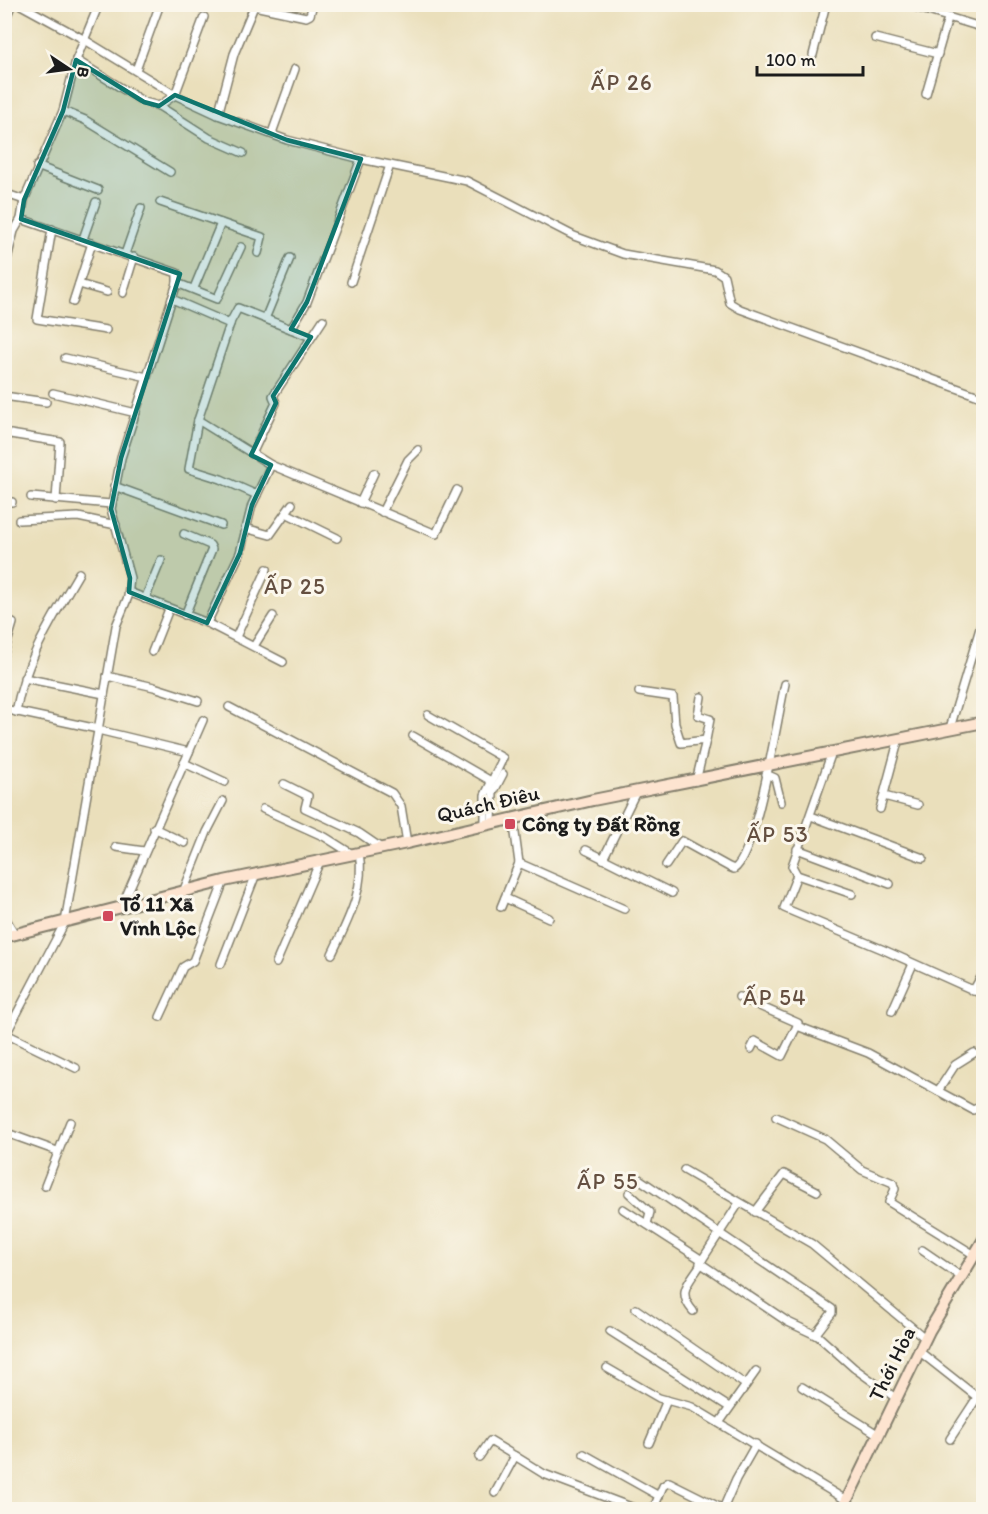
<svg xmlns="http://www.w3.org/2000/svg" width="988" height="1514" font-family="Itim,sans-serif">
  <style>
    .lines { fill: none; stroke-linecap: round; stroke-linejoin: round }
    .street-casing { stroke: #837e6c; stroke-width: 10 }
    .secondary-casing { stroke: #837e6c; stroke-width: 14 }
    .street { stroke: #fff; stroke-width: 7 }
    .secondary { stroke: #fde4d0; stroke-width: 10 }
    .marked { fill: #0f766e; fill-opacity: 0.2; stroke: #0f766e; stroke-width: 4.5; stroke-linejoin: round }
    .poi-dot { fill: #d1495b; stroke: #fbf7ec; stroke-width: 2 }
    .labels { text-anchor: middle; stroke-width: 6; stroke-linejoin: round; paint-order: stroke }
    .street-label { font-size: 21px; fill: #1c1c1c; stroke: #fbf7ec }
    .poi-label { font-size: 21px; font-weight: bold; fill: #1c1c1c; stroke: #fbf7ec; text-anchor: start }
    .neighbourhood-label { font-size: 22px; letter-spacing: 1.5px; fill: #644f40; stroke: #fbf7ec }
  </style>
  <rect width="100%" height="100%" fill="#fbf7ec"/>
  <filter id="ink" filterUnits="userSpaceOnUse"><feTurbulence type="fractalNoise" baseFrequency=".0167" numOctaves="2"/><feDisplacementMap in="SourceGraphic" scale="12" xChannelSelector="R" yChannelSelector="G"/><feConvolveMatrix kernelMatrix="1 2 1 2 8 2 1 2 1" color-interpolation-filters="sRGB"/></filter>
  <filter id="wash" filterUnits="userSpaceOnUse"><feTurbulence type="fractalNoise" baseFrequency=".008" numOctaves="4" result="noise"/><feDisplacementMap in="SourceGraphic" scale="24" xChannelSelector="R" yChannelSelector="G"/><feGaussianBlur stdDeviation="1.35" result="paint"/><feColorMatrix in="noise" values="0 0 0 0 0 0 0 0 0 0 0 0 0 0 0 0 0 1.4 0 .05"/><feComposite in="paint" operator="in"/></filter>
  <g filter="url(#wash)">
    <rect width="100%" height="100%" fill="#eadfbb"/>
  </g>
  <g filter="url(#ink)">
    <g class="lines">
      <defs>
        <g id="street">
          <path d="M 19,4 L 85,40 L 175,95 L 218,115 L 287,140 L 361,159 L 467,181 L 574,236 L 623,254 L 715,270 L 724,276 L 730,303 L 740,309 L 984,398"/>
          <path d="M 905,4 L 984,28"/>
          <path d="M 254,6 L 306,17 L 310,15 L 313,4"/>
          <path d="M 4,22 L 12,4"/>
          <path d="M 875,38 L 938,54"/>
          <path d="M 813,55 L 826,4"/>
          <path d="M 76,60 L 144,102 L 159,106 L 175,95 L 204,17"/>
          <path d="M 136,70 L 160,4"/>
          <path d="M 926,94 L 948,18"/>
          <path d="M 159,106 L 209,138 L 243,153"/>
          <path d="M 63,111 L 85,120 L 170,172"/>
          <path d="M 218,115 L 234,54 L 255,4"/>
          <path d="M 272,133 L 295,69"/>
          <path d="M 37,166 L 98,190"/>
          <path d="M 4,193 L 24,200"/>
          <path d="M 160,202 L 262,237 L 258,253"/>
          <path d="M 52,229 L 37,319 L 106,330"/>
          <path d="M 83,239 L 96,202"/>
          <path d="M 125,254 L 141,208"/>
          <path d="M 4,271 L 14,231 L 21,219"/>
          <path d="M 351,282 L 390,165"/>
          <path d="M 177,283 L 217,299 L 241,247"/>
          <path d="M 79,284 L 107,292"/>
          <path d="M 194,288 L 221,223"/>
          <path d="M 123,293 L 134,257"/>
          <path d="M 172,299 L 230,324"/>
          <path d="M 73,302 L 92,243"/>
          <path d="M 265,319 L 290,258"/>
          <path d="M 291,329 L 307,302 L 361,159"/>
          <path d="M 65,358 L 147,377"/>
          <path d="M 53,393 L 136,413"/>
          <path d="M 4,396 L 46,402"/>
          <path d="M 198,420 L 271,465 L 436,534 L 457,490"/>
          <path d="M 4,433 L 60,442 L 56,500"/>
          <path d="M 252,454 L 276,403 L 273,396 L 323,320"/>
          <path d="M 114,486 L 221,525"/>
          <path d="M 257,495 L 221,479 L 189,469 L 198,420 L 231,321 L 238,308 L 311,337"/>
          <path d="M 31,497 L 111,504"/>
          <path d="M 4,502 L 12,502"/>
          <path d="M 360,503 L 374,473"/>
          <path d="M 382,512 L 408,460 L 418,450"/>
          <path d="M 286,513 L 337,538"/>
          <path d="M 19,520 L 78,517 L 116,525"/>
          <path d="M 245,528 L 270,535 L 292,504"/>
          <path d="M 184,534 L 210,545 L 212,549 L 185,615"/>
          <path d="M 129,592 L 207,623 L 283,662"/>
          <path d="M 4,595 L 5,593"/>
          <path d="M 145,599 L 161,560"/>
          <path d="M 207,623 L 240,553 L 252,505 L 271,465"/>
          <path d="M 236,637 L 267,569"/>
          <path d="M 254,646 L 273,616"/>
          <path d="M 152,652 L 169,609"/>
          <path d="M 4,653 L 13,623"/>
          <path d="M 107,676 L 154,687 L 198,701"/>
          <path d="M 24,678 L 104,694"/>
          <path d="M 639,692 L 673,697 L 675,724 L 681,743 L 706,740 L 696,781"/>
          <path d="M 701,697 L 698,715 L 710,719 L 706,740"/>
          <path d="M 229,707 L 392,793 L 401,806 L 407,843"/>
          <path d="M 4,709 L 98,729"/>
          <path d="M 16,712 C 25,660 53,618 79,573"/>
          <path d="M 428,715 L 503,758 L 485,795 L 485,825"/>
          <path d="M 950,728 L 984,615"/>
          <path d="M 98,730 L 189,752"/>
          <path d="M 413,736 L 491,781"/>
          <path d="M 832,752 L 792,866 L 797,875 L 852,894"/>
          <path d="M 184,763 L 225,782"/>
          <path d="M 766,774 L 775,778 L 781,802"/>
          <path d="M 284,784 L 308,796 L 305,808 L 359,833 L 381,848"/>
          <path d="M 884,796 L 918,805"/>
          <path d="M 263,809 L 325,837 L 352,854"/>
          <path d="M 880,809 L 899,738"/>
          <path d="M 811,816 L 923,858"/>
          <path d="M 492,823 L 493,793 L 503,774"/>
          <path d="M 154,828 L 185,843"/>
          <path d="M 116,847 L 144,851"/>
          <path d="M 797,849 L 890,884"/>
          <path d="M 586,850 L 672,893"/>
          <path d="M 603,859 L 636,792"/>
          <path d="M 519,863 L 624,909"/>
          <path d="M 666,865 L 682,841 L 729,867 L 734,869 C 756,856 778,715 785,684"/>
          <path d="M 797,875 L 784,908 L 884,950 L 984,995"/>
          <path d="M 183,892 L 207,832 L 223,801"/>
          <path d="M 505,898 L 549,918"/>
          <path d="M 501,907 L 519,863 L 513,818"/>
          <path d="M 121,908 L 203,720"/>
          <path d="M 4,916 L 15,934"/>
          <path d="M 332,954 C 347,922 366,888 359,853"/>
          <path d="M 276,963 L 320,861"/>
          <path d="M 221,964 L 256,874"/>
          <path d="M 973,991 L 984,972"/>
          <path d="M 739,997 L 798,1023 L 797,1026 L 868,1053 L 973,1110 L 984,1105"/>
          <path d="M 892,1011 L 913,964"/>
          <path d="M 160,1017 L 183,967 L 193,961 L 224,881"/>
          <path d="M 6,1034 L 76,1068"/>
          <path d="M 4,1038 L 65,922 L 116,626 L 128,597 L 130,578 L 111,509 L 121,458 L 177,283 L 177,273 L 21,219 L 24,200 L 63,111 L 76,60 L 99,4"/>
          <path d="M 751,1049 L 755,1041 L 782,1056 L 797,1026"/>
          <path d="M 938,1091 L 955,1065 L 974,1053"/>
          <path d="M 776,1117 L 825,1139 L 862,1170 L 893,1183 L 895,1189 L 889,1202 L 973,1254"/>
          <path d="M 4,1132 L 57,1151"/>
          <path d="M 684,1170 L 812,1244 L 926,1339"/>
          <path d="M 639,1179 L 832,1309 L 832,1313 L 815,1335"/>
          <path d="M 45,1186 L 70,1122"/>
          <path d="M 629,1193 L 650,1212 L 647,1224"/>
          <path d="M 739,1203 L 700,1263 L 788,1322 L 818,1336 L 854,1368 L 897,1399"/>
          <path d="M 623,1209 L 702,1260"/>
          <path d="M 755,1212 L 784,1174 L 817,1191"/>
          <path d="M 922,1250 L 960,1276"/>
          <path d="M 636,1309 L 746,1385"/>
          <path d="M 693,1311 C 676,1291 689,1283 701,1264"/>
          <path d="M 610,1331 L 729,1407"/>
          <path d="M 920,1352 L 977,1397"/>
          <path d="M 607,1368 L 659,1398 L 692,1407 L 846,1500"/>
          <path d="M 802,1387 L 879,1435"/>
          <path d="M 719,1423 L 756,1371"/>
          <path d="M 950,1439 L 984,1387"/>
          <path d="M 649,1443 L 667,1400"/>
          <path d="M 584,1454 L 659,1496"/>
          <path d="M 479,1457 L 490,1441 L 515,1456"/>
          <path d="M 495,1493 L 515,1456 L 544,1474 L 639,1510"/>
          <path d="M 653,1510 L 663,1486 L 669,1482 L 723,1509 L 736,1479 L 756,1444"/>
        </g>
        <g id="secondary">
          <path d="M 4,937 L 224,881 L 407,843 L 593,800 L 984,722"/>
          <path d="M 842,1510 L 929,1331 L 984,1239"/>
        </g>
      </defs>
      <use href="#street" class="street-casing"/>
      <use href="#secondary" class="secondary-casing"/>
      <use href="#street" class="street"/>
      <use href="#secondary" class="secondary"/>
    </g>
  </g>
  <path class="marked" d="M 76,60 L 144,102 L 159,106 L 175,95 L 287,140 L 361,159 L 307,302 L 291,329 L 311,337 L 273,396 L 276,403 L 251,455 L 271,465 L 252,505 L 240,553 L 207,623 L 129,592 L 130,578 L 111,509 L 121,458 L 180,274 L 21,219 L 24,200 L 63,111 Z"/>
  <g class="poi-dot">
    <rect x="504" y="818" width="12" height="12" rx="3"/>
    <rect x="102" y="910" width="12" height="12" rx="3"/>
  </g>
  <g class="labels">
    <g class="street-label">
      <text transform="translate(488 804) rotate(-13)" y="7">Quách Điêu</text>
      <text transform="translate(892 1364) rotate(-64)" y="7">Thới Hòa</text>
    </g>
    <g class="poi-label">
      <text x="522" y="831">Công ty Đất Rồng</text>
      <text x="120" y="911">Tổ 11 Xã<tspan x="120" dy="24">Vĩnh Lộc</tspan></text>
    </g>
    <g class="neighbourhood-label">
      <text x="622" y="90">ẤP 26</text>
      <text x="295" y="594">ẤP 25</text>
      <text x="778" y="842">ẤP 53</text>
      <text x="775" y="1005">ẤP 54</text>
      <text x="608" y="1189">ẤP 55</text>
    </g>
  </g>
  <rect width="988" height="1514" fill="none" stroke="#fbf7ec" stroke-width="24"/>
  <g transform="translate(69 69) rotate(103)" stroke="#fbf7ec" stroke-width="4.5" paint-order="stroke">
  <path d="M0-4.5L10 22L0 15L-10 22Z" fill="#1c1c1c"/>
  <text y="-9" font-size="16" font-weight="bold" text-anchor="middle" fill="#1c1c1c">B</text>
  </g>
  <path d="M757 66v9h106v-9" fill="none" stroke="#1c1c1c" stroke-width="3"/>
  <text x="766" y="66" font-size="18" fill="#1c1c1c" stroke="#fbf7ec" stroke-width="4.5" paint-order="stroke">100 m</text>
</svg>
